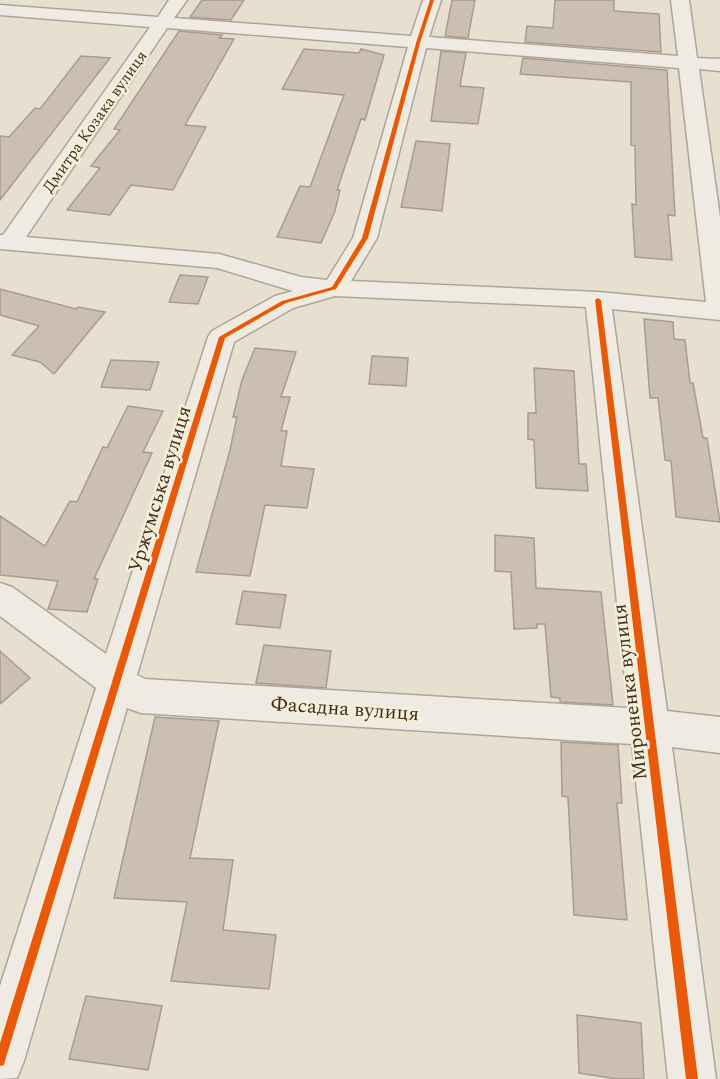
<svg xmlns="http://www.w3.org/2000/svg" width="720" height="1079" font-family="Spectral,serif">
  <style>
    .building { fill: #cbbfb2; stroke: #a89c90; stroke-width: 1.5 }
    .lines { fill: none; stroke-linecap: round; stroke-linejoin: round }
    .minor-casing { stroke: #ada599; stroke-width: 3 }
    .minor { fill: #efebe3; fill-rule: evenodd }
    .cycleway-casing { stroke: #f7eed8; stroke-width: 3 }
    .cycleway { fill: #e8590c; fill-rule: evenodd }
    .labels { text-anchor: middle; stroke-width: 5; stroke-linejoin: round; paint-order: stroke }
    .far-street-label { font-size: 16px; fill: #3d2e20; stroke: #f7eed8 }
    .street-label { font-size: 20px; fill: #3d2e20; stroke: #f7eed8 }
  </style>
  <rect width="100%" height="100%" fill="#e7e0d1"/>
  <g class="building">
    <path d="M 202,0 L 244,0 L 231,20 L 190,17 Z"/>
    <path d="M 452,0 L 475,0 L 468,38 L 445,36 Z"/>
    <path d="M 555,0 L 614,0 L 614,11 L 659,14 L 661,52 L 525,42 L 527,26 L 553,28 Z"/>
    <path d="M 179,31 L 222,35 L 219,38 L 234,39 L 185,125 L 206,127 L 173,190 L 131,185 L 110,215 L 67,210 L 100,168 L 91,166 L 120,130 L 114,129 Z"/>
    <path d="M 304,49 L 359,53 L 361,49 L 384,55 L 365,120 L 361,119 L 337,190 L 340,190 L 335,211 L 321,243 L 277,237 L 300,186 L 310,187 L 344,95 L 282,89 Z"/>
    <path d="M 441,51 L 466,53 L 460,86 L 484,88 L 478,124 L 431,121 Z"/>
    <path d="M 81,56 L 110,58 L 0,200 L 0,136 L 9,137 L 35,108 L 40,109 Z"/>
    <path d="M 523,58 L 667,70 L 675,216 L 668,215 L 672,260 L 635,257 L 632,204 L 636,205 L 635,146 L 631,145 L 631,82 L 520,74 Z"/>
    <path d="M 416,141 L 450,144 L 442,211 L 401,207 Z"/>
    <path d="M 180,275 L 208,277 L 198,304 L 169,302 Z"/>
    <path d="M 0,289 L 76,309 L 78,307 L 105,312 L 54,374 L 40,362 L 12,355 L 39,326 L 0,315 Z"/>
    <path d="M 644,319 L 673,322 L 674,339 L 685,340 L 690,383 L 693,383 L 703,438 L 707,438 L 720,522 L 676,517 L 671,461 L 665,460 L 658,398 L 650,398 Z"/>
    <path d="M 255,348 L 296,352 L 281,397 L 290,397 L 281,431 L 287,431 L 281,466 L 314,469 L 307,508 L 265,505 L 250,576 L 196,572 L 230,450 L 237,417 L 233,417 L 242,380 Z"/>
    <path d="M 372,356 L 408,358 L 406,386 L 369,384 Z"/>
    <path d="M 111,360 L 159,362 L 150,390 L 101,387 Z"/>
    <path d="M 534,368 L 574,371 L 579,464 L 586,464 L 588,491 L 536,488 L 534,440 L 528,439 L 528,413 L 536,413 Z"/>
    <path d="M 128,406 L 163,411 L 143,452 L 152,453 L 94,579 L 98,579 L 87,612 L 48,609 L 58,581 L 0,575 L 0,516 L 45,546 L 70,501 L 77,502 L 103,447 L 107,448 Z"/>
    <path d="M 495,535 L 534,538 L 536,588 L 601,592 L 613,705 L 560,702 L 560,698 L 551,697 L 545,624 L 537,624 L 537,628 L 514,629 L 511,572 L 495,571 Z"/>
    <path d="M 243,591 L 286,595 L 280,628 L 236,624 Z"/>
    <path d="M 264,645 L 331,651 L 326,688 L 256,683 Z"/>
    <path d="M 0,651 L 30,678 L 0,704 Z"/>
    <path d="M 155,717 L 219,721 L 190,858 L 233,860 L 223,930 L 276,935 L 269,989 L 171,981 L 187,902 L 114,898 Z"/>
    <path d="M 561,742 L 618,745 L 622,803 L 617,803 L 627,920 L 574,915 L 568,797 L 562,796 Z"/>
    <path d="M 86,996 L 162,1006 L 148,1070 L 69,1059 Z"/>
    <path d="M 577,1015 L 641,1023 L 644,1079 L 617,1079 L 579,1073 Z"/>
  </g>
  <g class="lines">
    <defs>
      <path id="minor" d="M 169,0 L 187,0 L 174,18 L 411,36 L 423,0 L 441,0 L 429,37 L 678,56 L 671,0 L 689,0 L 697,58 L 720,59 L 720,71 L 699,69 L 720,217 L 720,320 L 612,309 L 667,711 L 720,717 L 720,753 L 672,747 L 716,1079 L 668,1079 L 632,744 L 141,713 L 127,708 L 24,1061 L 17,1078 L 0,1079 L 0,986 L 96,688 L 0,616 L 0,583 L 12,587 L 106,654 L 208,337 L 212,331 L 275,296 L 293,291 L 217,268 L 0,249 L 0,235 L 3,235 L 150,27 L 0,15 L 0,5 L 158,17 ZM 167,28 L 408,47 L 353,238 L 327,280 L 301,277 L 219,254 L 26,237 ZM 426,48 L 679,68 L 706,302 L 598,292 L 351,281 L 377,238 ZM 335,296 L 586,307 L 628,708 L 145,679 L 137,675 L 234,342 L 293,308 Z"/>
    </defs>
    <use href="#minor" class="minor-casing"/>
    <use href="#minor" class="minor"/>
    <defs>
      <g id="cycleway">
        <path d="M 430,0 L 434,0 L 420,43 L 368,238 L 336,289 L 286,303 L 225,338 L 5,1061 L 4,1065 L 0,1066 L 0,1043 L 219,337 L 282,301 L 332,287 L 362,238 L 416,43 Z"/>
        <path d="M 598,298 L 601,300 L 698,1079 L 686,1079 L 595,300 Z"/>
      </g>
    </defs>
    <use href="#cycleway" class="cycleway-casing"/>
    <use href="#cycleway" class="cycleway"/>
  </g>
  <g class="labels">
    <g class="far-street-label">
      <text transform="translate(94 121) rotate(-55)" y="6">Дмитра Козака вулиця</text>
    </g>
    <g class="street-label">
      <text transform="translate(159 489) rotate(-73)" y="7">Уржумська вулиця</text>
      <text transform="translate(629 692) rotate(-97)" y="7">Мироненка вулиця</text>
      <text transform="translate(345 708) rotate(4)" y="7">Фасадна вулиця</text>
    </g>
  </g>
</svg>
